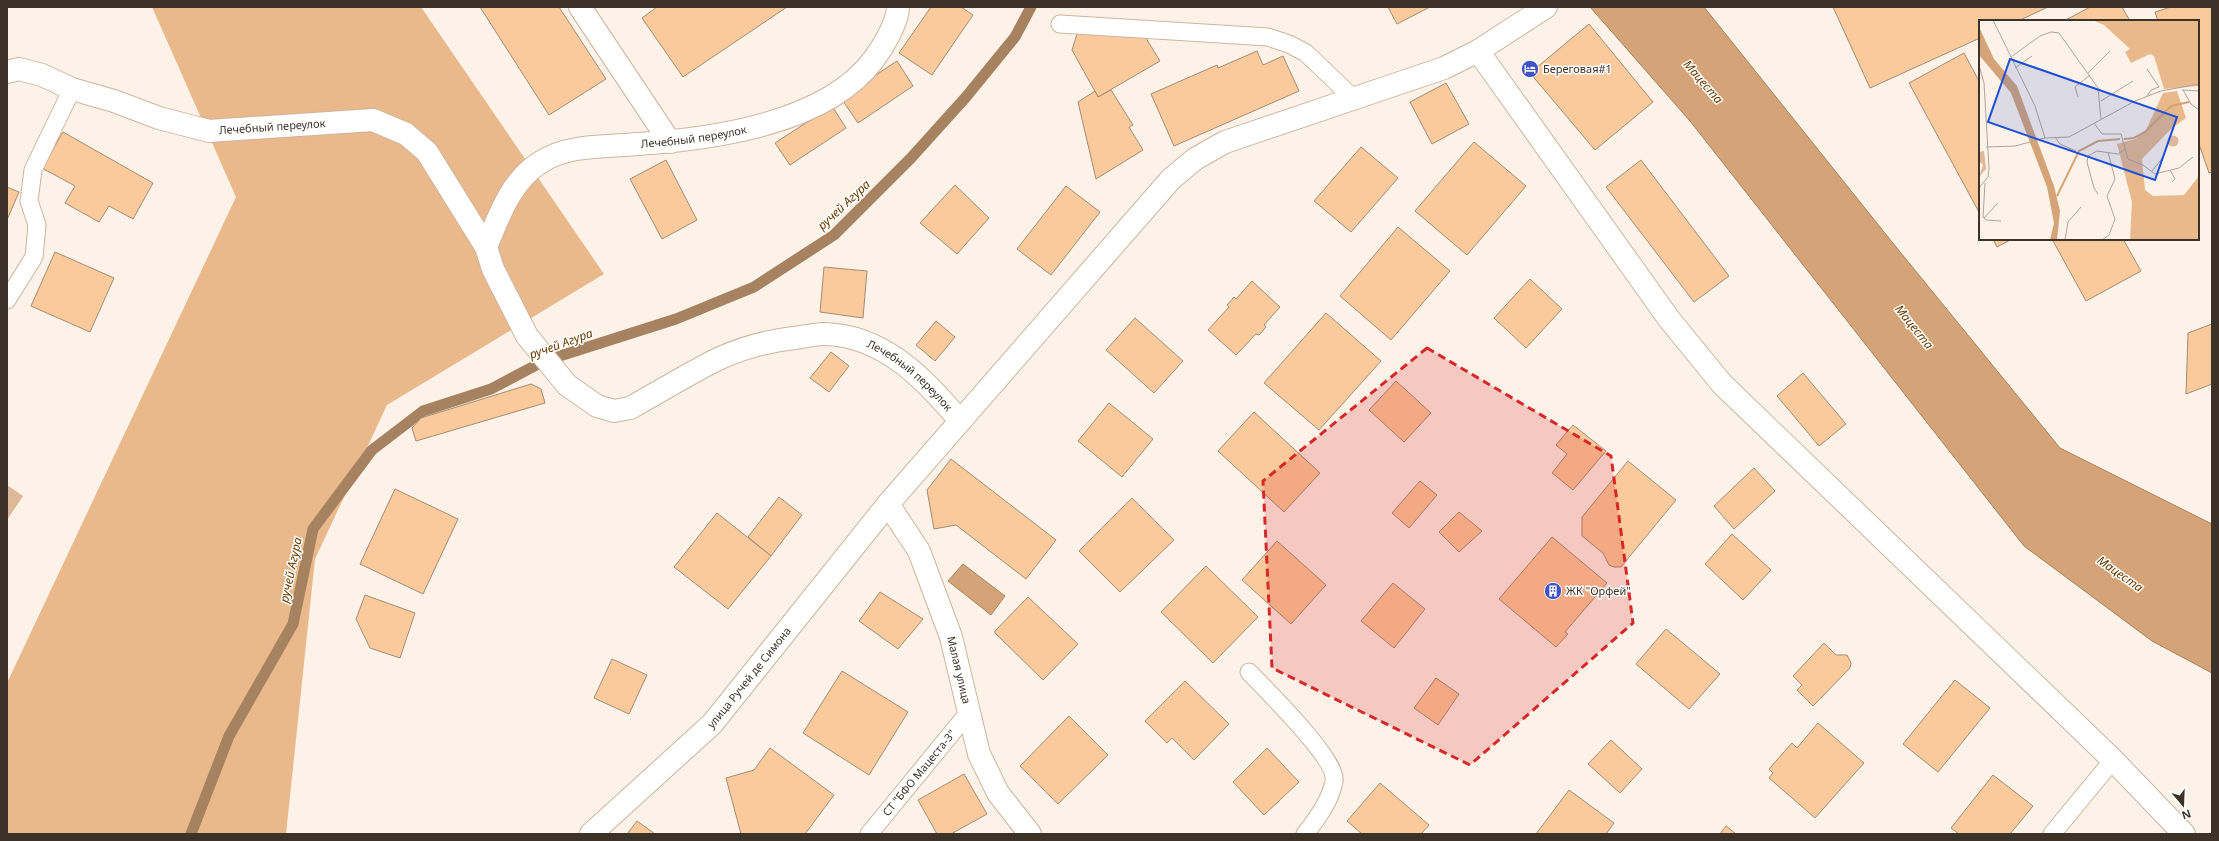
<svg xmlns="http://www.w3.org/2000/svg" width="2219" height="841" font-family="'Noto Sans',sans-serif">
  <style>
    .green { fill: #ddb999 }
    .forest { fill: #e9b98c }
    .water { fill: #d4a478; stroke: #a68260 }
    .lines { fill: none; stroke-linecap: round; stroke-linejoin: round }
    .stream { stroke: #a68260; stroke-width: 11 }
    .building { fill: #fbca9c; stroke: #a38b74 }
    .service-casing { stroke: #ceb49d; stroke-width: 19 }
    .minor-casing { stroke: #ceb49d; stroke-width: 24 }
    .tertiary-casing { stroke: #ceb49d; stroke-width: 24 }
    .service { stroke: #fff; stroke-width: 17 }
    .minor { stroke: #fff; stroke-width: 22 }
    .tertiary { stroke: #fff; stroke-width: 22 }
    .marked { fill: #d62828; fill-opacity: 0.2; stroke: #d62828; stroke-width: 3; stroke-dasharray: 8 5; stroke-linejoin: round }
    .labels { text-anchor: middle; stroke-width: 3; stroke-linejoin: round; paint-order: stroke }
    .poi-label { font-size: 11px; fill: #3c3228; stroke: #fff; text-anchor: start }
    .street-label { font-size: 11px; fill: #3c3228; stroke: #fff }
    .water-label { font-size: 12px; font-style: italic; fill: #673b01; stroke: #fff }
    .inset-river { fill: none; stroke: #d4a478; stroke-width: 2 }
    .inset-road { fill: none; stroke: #b0a59b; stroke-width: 1 }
    .view { fill: #1d4ed8; fill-opacity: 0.15; stroke: #1d4ed8; stroke-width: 2 }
    .inset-edge { fill: none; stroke: #3c3228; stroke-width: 2 }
  </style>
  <rect width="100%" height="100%" fill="#fdf2e8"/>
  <path class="green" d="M 7,485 L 23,496 L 7,520 Z"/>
  <path class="forest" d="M 152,7 L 421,7 L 604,274 L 387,405 L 315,559 L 286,834 L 7,834 L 7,683 L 236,197 Z"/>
  <g class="water">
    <path d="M 1590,7 L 1704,7 L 1892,242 L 2060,448 L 2212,524 L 2212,673 L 2152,641 L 2024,546 L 1690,121 Z"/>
    <path d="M 963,564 L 1005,596 L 991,615 L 948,581 Z"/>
  </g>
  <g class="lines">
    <path class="stream" d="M 191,834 L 229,736 L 293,624 L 313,529 L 372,450 L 423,411 L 491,389 L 544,361 L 676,319 L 754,287 L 834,235 L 911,158 L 966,97 L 1015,37 L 1031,7"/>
  </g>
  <g class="building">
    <path d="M 480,7 L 559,7 L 606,79 L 549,115 Z"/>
    <path d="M 657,7 L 787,7 L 683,77 L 642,18 Z"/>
    <path d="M 931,7 L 961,7 L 973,15 L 932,75 L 899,53 Z"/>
    <path d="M 1388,7 L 1430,7 L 1397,24 Z"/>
    <path d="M 1833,7 L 2048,7 L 2018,21 L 1980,21 L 1980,38 L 1870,88 Z"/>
    <path d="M 2090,7 L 2122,7 L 2130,21 L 2064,21 Z"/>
    <path d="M 2171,7 L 2212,7 L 2212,172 L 2209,173 L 2198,141 L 2198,21 L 2158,21 L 2155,12 Z"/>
    <path d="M 1589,24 L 1653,102 L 1595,150 L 1530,73 Z"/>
    <path d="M 1141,30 L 1160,61 L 1098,97 L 1072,50 L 1078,31 Z"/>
    <path d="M 1257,51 L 1263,65 L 1283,56 L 1299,91 L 1174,146 L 1151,94 L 1217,65 L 1218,68 Z"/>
    <path d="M 1964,53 L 1980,83 L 1980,214 L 1909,83 Z"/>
    <path d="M 897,61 L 913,86 L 858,123 L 841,98 Z"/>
    <path d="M 1446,83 L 1469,124 L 1432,144 L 1410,102 Z"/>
    <path d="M 1111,90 L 1133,125 L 1129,127 L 1143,150 L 1096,179 L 1078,102 L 1095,91 L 1098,97 Z"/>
    <path d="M 832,106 L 846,128 L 790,165 L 775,143 Z"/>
    <path d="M 63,132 L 153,183 L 133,219 L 109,206 L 99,222 L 65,203 L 75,186 L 42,168 Z"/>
    <path d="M 1474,142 L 1526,186 L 1467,255 L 1415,211 Z"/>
    <path d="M 1361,147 L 1398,178 L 1351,232 L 1314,201 Z"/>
    <path d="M 666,160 L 697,220 L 662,239 L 630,179 Z"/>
    <path d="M 1641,160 L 1729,276 L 1694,302 L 1606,187 Z"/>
    <path d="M 955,185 L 989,218 L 957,254 L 920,223 Z"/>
    <path d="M 1066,186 L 1100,212 L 1051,275 L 1017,249 Z"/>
    <path d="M 7,187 L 19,192 L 7,220 Z"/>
    <path d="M 1398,227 L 1450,271 L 1391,340 L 1340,296 Z"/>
    <path d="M 1993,239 L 2012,239 L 1997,247 Z"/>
    <path d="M 2052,239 L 2123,239 L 2141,271 L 2086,301 Z"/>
    <path d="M 55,252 L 114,278 L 90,332 L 31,306 Z"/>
    <path d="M 824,267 L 867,271 L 863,318 L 820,312 Z"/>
    <path d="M 1530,279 L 1562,309 L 1526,348 L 1494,318 Z"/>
    <path d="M 1252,281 L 1280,307 L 1264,325 L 1266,327 L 1259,335 L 1256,334 L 1236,355 L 1208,330 L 1229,307 L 1227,305 L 1234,297 L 1236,299 Z"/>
    <path d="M 1326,313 L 1381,361 L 1319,430 L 1264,383 Z"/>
    <path d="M 1135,318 L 1183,361 L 1154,393 L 1106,350 Z"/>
    <path d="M 936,321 L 955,337 L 935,361 L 916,345 Z"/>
    <path d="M 2212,324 L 2212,384 L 2186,394 L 2188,333 Z"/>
    <path d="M 831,352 L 849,366 L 829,392 L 810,378 Z"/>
    <path d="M 1803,373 L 1846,424 L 1819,446 L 1777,396 Z"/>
    <path d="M 1396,381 L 1431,413 L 1404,442 L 1369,410 Z"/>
    <path d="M 531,384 L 541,389 L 545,403 L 416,441 L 412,428 L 421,418 Z"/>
    <path d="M 1109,403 L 1153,439 L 1122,477 L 1078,441 Z"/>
    <path d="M 1254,412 L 1320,473 L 1284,512 L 1218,451 Z"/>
    <path d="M 1573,425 L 1606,451 L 1573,490 L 1552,473 L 1567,454 L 1556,445 Z"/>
    <path d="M 951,459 L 1056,540 L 1026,579 L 956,525 L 934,529 L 927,490 Z"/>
    <path d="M 1628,461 L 1676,500 L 1621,567 L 1614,567 L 1609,565 L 1603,553 L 1582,536 L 1582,517 Z"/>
    <path d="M 1754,468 L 1775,491 L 1734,529 L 1714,506 Z"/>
    <path d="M 1420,481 L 1437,495 L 1409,528 L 1392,513 Z"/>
    <path d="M 395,489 L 458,519 L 423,594 L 360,564 Z"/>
    <path d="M 779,497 L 802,515 L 771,556 L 748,537 Z"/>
    <path d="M 1132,498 L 1174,540 L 1120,592 L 1079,551 Z"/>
    <path d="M 1459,512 L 1482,531 L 1459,552 L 1439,532 Z"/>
    <path d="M 717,513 L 771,556 L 728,609 L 674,567 Z"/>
    <path d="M 1732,534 L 1771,570 L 1743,600 L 1705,564 Z"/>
    <path d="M 1552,537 L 1607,583 L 1565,632 L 1568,634 L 1556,647 L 1499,599 Z"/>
    <path d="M 1277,541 L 1326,585 L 1291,624 L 1242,580 Z"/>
    <path d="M 1206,566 L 1258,617 L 1213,663 L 1161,612 Z"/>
    <path d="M 1393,583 L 1425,609 L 1394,648 L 1361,621 Z"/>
    <path d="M 880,592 L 923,619 L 898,649 L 859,621 Z"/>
    <path d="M 365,595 L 415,613 L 400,658 L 370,648 L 356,619 Z"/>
    <path d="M 1028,597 L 1078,644 L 1043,680 L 994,632 Z"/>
    <path d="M 1666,629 L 1720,674 L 1689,709 L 1636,664 Z"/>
    <path d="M 1824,643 L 1836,655 L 1847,655 L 1851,663 L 1850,668 L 1813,706 L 1797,690 L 1802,685 L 1793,676 Z"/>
    <path d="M 612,659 L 647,675 L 629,714 L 594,698 Z"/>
    <path d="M 842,671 L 908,712 L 869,775 L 803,733 Z"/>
    <path d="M 1436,678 L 1459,694 L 1438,725 L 1414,708 Z"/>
    <path d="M 1955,680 L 1990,708 L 1938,772 L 1903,744 Z"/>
    <path d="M 1185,681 L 1229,724 L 1194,760 L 1172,738 L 1167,743 L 1145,721 Z"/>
    <path d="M 1069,716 L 1108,755 L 1058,804 L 1020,766 Z"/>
    <path d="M 1818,723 L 1864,763 L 1815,818 L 1769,778 L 1773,773 L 1769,769 L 1792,743 L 1797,748 Z"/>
    <path d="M 1611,740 L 1642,769 L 1620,793 L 1588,764 Z"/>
    <path d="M 770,748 L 834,795 L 805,834 L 741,834 L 726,778 L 754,770 Z"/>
    <path d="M 1267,748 L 1299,782 L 1264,815 L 1233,782 Z"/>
    <path d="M 964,774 L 987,814 L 951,834 L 937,834 L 918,800 Z"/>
    <path d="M 1993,775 L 2033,806 L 2010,834 L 1959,834 L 1951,828 Z"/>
    <path d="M 1380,783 L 1429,825 L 1421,834 L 1362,834 L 1347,821 Z"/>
    <path d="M 1569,790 L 1614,823 L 1606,834 L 1536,834 Z"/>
    <path d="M 637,821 L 655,834 L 627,834 Z"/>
    <path d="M 1726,826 L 1736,834 L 1720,834 Z"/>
  </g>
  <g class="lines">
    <defs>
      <g id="service">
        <path d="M 1060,24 L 1268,37 L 1289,44 L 1306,53 L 1354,99"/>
        <path d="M 7,300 L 34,257 L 37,225 L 29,201 L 33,170 L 72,89"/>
        <path d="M 1249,672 C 1265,689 1338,760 1334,781 C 1331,800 1317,819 1305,834"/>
        <path id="s1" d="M 869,834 L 969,712"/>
        <path d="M 2052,834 L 2113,760"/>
      </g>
      <g id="minor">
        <path d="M 580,7 L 670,142"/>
        <path d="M 1478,51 L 1669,319 L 1722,384 L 2113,760 L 2184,834"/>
        <path id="s2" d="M 7,72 L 19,69 L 42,75 L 72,89 L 114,101 L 159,118 L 209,131 L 373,120 L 406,134 L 427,152 L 486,247 L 493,269 L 527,336 L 567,385 L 597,406 L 614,411 L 630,408 C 659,392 688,374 718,359 C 742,348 767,341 794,338 C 803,337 814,334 824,334 C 883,335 925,379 960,421"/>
        <path id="s3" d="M 486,247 C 499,216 511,180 541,162 C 568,144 608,147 638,144 C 713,139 826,124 874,59 C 883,47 898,22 898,7"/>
        <path id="s4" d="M 888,504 L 919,551 L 951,637 L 979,754 L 998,793 L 1030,834"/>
      </g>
      <g id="tertiary">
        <path id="s5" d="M 591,834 L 712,724 L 888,504 L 1171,179 L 1195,159 L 1225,142 L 1444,68 L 1478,51 L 1546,7"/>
      </g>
    </defs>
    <use href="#service" class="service-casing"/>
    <use href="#minor" class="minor-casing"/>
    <use href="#tertiary" class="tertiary-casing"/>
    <use href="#service" class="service"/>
    <use href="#minor" class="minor"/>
    <use href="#tertiary" class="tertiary"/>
  </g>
  <path class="marked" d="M 1427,348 L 1611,456 L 1633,623 L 1470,765 L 1272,668 L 1263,481 Z"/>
  <defs>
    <symbol id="hotel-disc" viewBox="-11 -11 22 22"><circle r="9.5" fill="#3f53c6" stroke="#fff"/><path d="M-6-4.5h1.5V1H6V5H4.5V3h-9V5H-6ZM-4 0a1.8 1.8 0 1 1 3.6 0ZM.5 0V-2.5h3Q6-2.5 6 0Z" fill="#fff"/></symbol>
    <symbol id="building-disc" viewBox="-11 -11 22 22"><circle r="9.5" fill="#3f53c6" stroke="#fff"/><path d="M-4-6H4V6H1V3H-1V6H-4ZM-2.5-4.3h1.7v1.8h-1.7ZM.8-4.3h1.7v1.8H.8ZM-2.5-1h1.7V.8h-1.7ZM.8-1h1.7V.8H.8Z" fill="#fff"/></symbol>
  </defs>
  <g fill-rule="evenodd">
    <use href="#hotel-disc" x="1520" y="59" width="20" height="20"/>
    <use href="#building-disc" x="1543" y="581" width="20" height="20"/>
  </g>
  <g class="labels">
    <g class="poi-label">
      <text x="1543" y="73">Береговая#1</text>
      <text x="1566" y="595">ЖК "Орфей"</text>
    </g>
    <g class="street-label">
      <text dy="4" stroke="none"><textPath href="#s2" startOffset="276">Лечебный переулок</textPath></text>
      <text dy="4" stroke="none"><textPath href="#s3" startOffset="259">Лечебный переулок</textPath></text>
      <text dy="4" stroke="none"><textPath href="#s2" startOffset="1093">Лечебный переулок</textPath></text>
      <text dy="4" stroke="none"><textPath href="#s4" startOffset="182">Малая улица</textPath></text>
      <text dy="4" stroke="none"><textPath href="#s5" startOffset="223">улица Ручей де Симона</textPath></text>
      <text dy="4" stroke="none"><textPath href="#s1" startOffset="79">СТ "БФО Мацеста-3"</textPath></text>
    </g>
    <g class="water-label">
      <text transform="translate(1703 82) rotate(49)" y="4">Мацеста</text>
      <text transform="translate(844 205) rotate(-43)" y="4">ручей Агура</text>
      <text transform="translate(1914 327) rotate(51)" y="4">Мацеста</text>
      <text transform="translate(561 344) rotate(-20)" y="4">ручей Агура</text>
      <text transform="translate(291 570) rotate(-78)" y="4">ручей Агура</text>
      <text transform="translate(2120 574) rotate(35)" y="4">Мацеста</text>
    </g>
  </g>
  <g transform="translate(1979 20)">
    <rect width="220" height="220" fill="#fdf2e8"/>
    <path d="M188.5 121a5.5 5.5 0 1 1 11 0a5.5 5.5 0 1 1-11 0ZM 5,131 L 7,149 L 0,157 L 4,145 L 0,141 L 0,132 Z" fill="#ddb999"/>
    <path d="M 113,0 L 220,0 L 220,66 L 185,69 L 175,36 L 171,34 L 152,43 L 146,32 L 151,29 L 125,5 ZM 198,71 L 207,98 L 193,108 L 163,139 L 166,170 L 174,176 L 205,175 L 220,156 L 220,220 L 151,220 L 153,182 L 138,124 L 157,119 L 167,110 L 184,73 Z" fill="#e9b98c"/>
    <path d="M 0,7 L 15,39 L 38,66 L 75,166 L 81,191 L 78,220 L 71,220 L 75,203 L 68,167 L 32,73 L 0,35 Z" fill="#d4a478"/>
    <path class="inset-river" d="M 145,119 L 155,118 L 166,112 L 192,86 L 210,82M 78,176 L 100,131 L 119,121 L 141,119"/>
    <path class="inset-road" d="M 14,0 L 56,86 L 66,118M 32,37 L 61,16 L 72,12 L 80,13 L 119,68 L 122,99M 0,45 L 5,63 L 10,148 L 9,157 L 0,168M 36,48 L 53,36M 168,49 L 180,67 L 172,70 L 168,76M 109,53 L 131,31M 203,70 L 220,71M 204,70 L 212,84 L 220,90M 99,77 L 96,67 L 111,55M 122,81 L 154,61M 115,103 L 123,114 L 142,114 L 149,139 L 164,145 L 176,154 L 200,148 L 214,137M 76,117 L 81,124 L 97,131M 7,127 L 36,126 L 66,118 L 90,117 L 156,81 L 182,71 L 220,64M 191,150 L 196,159 L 193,162M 173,151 L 185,136M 6,163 L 4,197 L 7,200 L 22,201M 119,174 L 115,168 L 108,142 L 109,136 L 118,131 L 139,134 L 146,129M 5,198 L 19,183M 86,220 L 89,202 L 102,187M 123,220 L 130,215 L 136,199 L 128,176 L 136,159 L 129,132"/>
    <path class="view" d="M 31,39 L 198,97 L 176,160 L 9,102 Z"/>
    <rect width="220" height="220" class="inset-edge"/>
  </g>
  <rect width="2219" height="841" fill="none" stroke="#3c3228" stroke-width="16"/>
  <g transform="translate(2183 805) rotate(161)" stroke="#ffffff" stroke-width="3" paint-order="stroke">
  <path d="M0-3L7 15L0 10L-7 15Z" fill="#3c3228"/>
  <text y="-6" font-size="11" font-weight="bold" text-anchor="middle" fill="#3c3228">N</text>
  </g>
</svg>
